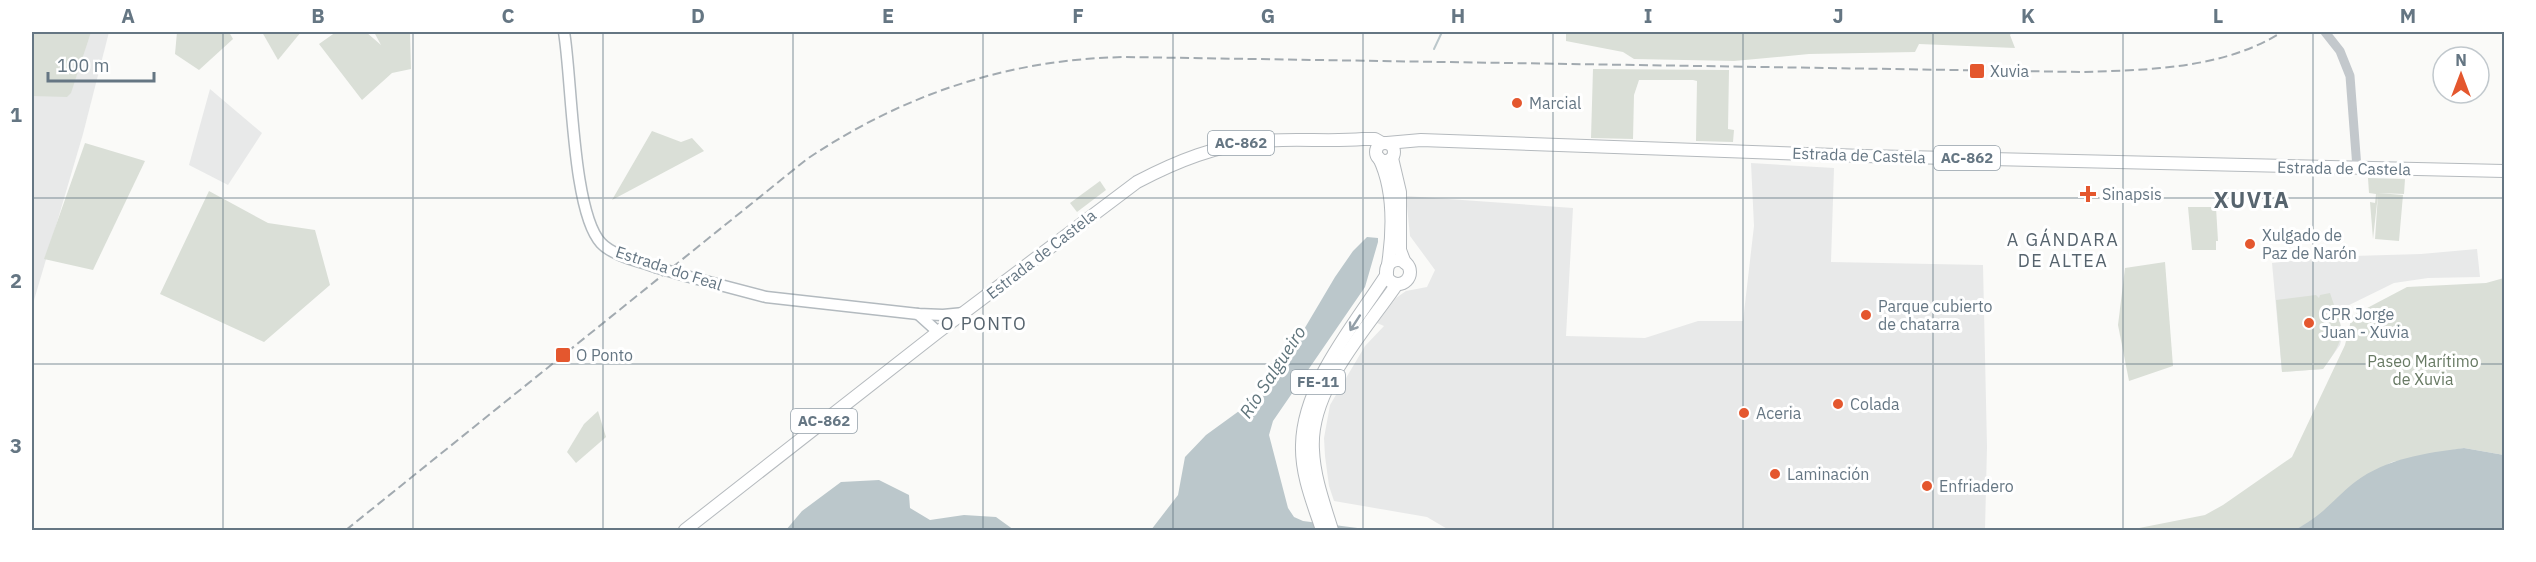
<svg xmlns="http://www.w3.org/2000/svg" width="2536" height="562" font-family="'IBM Plex Sans',sans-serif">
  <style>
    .built { fill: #e8e9e9 }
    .green { fill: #dadfd7 }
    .water { fill: #bbc7cb }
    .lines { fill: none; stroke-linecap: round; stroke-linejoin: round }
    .stream { stroke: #bbc7cb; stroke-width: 2 }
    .secondary-casing { stroke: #b3babf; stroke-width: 13 }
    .primary-casing { stroke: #b5babe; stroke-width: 14 }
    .trunk-casing { stroke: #b4b9bd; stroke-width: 14 }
    .tertiary { stroke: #c3c8cc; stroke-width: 9 }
    .secondary { stroke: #fff; stroke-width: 10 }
    .primary { stroke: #fff; stroke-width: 12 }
    .trunk { stroke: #fff; stroke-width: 12 }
    .rail { stroke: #a2aab0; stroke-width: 2; stroke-dasharray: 9 4.5; stroke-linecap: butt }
    .secondary-bridge-casing { stroke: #b3babf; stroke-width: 13; stroke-linecap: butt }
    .secondary-bridge { stroke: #fff; stroke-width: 10 }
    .oneway { stroke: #939fa8 }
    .grid { fill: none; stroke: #657683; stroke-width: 1.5; stroke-opacity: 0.55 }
    .poi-dot { fill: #e4572e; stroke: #fff; stroke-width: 2 }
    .labels { text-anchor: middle; stroke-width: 6; stroke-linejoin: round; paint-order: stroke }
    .shield { fill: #fff; stroke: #939fa8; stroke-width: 1.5 }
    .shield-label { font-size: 15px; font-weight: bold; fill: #657683 }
    .poi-label { font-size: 16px; fill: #657683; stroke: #fff; text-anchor: start }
    .street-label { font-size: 16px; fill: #657683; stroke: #fff }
    .park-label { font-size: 16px; fill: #687a64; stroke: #fff }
    .neighbourhood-label { font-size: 18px; letter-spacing: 1.5px; fill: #57646e; stroke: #fff }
    .water-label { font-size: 18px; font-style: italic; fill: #60757c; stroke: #fff }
    .district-label { font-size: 22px; font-weight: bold; letter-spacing: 1.5px; fill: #57646e; stroke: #fff }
    .neatline { fill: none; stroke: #657683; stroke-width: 2 }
    .grid-label { font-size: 20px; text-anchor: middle; font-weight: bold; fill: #657683 }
  </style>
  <rect width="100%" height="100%" fill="#fafaf8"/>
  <g class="built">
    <path d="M 32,32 L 109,32 L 83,134 L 32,307 Z"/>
    <path d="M 210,89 L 262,133 L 228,185 L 189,165 Z"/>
    <path d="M 1751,163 L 1834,168 L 1831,262 L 1983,265 L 1987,447 L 1985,530 L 1449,530 L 1427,517 L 1334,501 L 1329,486 L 1325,456 L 1324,438 L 1330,405 L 1365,346 L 1384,326 L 1377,323 L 1396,298 L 1406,291 L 1427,287 L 1435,270 L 1410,236 L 1406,196 L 1573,208 L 1566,336 L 1645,338 L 1698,321 L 1743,321 L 1754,226 Z"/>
    <path d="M 2477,249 L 2480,277 L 2428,278 L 2394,283 L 2337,311 L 2343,333 L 2340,345 L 2323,369 L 2282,372 L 2272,263 L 2330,257 L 2332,262 L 2353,260 L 2353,256 L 2421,254 Z"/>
  </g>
  <g class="green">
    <path d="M 32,32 L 91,32 L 71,93 L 67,97 L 32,96 Z"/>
    <path d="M 177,32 L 229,32 L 233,39 L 199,70 L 175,54 Z"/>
    <path d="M 262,32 L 301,32 L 278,60 Z"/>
    <path d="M 336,32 L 366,32 L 381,45 L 374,32 L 410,32 L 411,69 L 392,73 L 362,100 L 319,44 Z"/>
    <path d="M 1566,32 L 2012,32 L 2010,35 L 2015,48 L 1919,44 L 1915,52 L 1809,54 L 1734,61 L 1634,59 L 1623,52 L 1566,41 Z"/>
    <path d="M 1593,69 L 1729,70 L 1728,129 L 1734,130 L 1733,142 L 1696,141 L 1697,81 L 1693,80 L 1639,80 L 1634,95 L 1633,139 L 1591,138 Z"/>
    <path d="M 652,131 L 681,142 L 692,138 L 704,151 L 612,200 Z"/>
    <path d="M 85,143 L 145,161 L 93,270 L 44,259 Z"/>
    <path d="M 2368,178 L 2405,179 L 2404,194 L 2378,193 L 2403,195 L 2399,241 L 2375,239 L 2378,194 L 2373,239 L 2370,202 L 2375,203 L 2376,194 L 2369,193 Z"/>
    <path d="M 1100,181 L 1106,190 L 1077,212 L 1070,203 Z"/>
    <path d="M 209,191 L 268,223 L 315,230 L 330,285 L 264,342 L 160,294 Z"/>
    <path d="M 2188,207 L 2216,207 L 2218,241 L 2216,241 L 2216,250 L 2192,250 Z"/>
    <path d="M 2165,262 L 2173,366 L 2129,381 L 2118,325 L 2125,268 Z"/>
    <path d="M 2504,278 L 2504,455 L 2464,448 L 2392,462 L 2356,482 L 2315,520 L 2294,530 L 2129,530 L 2205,515 L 2223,505 L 2292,457 L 2345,345 L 2352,316 L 2407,287 L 2486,283 Z"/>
    <path d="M 2330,293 C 2343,333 2349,333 2323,369 L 2282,372 L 2276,300 L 2316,295 L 2319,298 L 2320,295 Z"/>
    <path d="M 598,411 L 606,437 L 576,463 L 567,452 L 584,424 Z"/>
  </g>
  <g class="water">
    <path d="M 1367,237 L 1378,238 L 1378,242 L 1365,287 L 1273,421 L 1269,435 L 1288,508 L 1294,517 L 1303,521 L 1373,530 L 1151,530 L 1178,495 L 1185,457 L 1206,435 L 1268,390 L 1335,277 L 1353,251 Z"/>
    <path d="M 2464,448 L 2504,455 L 2504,530 L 2294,530 C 2323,516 2331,501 2355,482 C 2387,458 2426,453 2464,448 Z"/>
    <path d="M 879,480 L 909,495 L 910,508 L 930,520 L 964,515 L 996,517 L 1014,530 L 1037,530 L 786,530 L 802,511 L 841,482 Z"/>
  </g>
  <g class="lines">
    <path class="stream" d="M 1434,49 L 1442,32"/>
    <defs>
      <g id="secondary">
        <path d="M 564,32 C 572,78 572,212 601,243 C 613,256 639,261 655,267"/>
        <path d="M 686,276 L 766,297 L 918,314 L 943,315 L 964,313"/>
        <path d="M 918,314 L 938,332"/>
      </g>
      <g id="primary">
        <circle cx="1385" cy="152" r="9"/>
        <path d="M 1387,143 L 1421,140 L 1864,156 L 2504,171"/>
        <path d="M 685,530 L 938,332 L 1137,182 C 1177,161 1217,145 1262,141 C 1296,138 1330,142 1363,139 L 1375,139 L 1382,143"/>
      </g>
      <g id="trunk">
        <path d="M 1379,158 C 1395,191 1393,235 1387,271"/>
        <path d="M 1392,158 L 1400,192 L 1400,250 L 1405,263"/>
        <circle cx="1398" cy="272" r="12"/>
        <path d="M 1322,530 C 1313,503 1301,474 1302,445 C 1303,384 1355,324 1387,274"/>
        <path d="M 1332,530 C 1324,504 1314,477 1313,450 C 1309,390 1365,331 1397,284"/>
      </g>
    </defs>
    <use href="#secondary" class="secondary-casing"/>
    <use href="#primary" class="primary-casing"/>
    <use href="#trunk" class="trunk-casing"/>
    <path class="tertiary" d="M 2325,32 L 2340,51 L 2350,76 L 2357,168"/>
    <use href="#secondary" class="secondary"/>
    <use href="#primary" class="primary"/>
    <use href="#trunk" class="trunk"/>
    <path class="rail" d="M 346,530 L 807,159 C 904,94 1009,59 1126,57 L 2081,72 C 2148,70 2224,69 2282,32"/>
    <defs>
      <path id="secondary-bridge" d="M 655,267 L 686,276"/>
    </defs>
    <use href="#secondary-bridge" class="secondary-bridge-casing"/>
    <use href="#secondary-bridge" class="secondary-bridge"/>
  </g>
  <defs><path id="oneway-shaft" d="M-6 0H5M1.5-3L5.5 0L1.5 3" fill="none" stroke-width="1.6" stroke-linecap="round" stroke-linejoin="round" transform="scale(1.5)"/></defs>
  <use class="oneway" href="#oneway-shaft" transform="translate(1355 323) rotate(123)"/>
  <path class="grid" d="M 223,32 L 223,530M 413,32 L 413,530M 603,32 L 603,530M 793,32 L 793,530M 983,32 L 983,530M 1173,32 L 1173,530M 1363,32 L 1363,530M 1553,32 L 1553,530M 1743,32 L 1743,530M 1933,32 L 1933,530M 2123,32 L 2123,530M 2313,32 L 2313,530M 32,198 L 2504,198M 32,364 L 2504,364"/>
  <g class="poi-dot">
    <rect x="1969" y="63" width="16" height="16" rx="3"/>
    <circle cx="1517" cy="103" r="6"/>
    <path d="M2085 185h6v6h6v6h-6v6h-6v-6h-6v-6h6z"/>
    <circle cx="2250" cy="244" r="6"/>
    <circle cx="1866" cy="315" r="6"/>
    <circle cx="2309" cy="323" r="6"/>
    <rect x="555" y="347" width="16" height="16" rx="3"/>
    <circle cx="1838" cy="404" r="6"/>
    <circle cx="1744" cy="413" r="6"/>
    <circle cx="1775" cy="474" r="6"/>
    <circle cx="1927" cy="486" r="6"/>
  </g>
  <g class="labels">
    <g class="shield">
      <rect x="1208" y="131" width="66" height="24" rx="4.5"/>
      <rect x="1934" y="146" width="66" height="24" rx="4.5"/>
      <rect x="1291" y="370" width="54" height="24" rx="4.5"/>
      <rect x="791" y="409" width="66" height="24" rx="4.5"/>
    </g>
    <g class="shield-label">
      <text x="1241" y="148">AC-862</text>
      <text x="1967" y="163">AC-862</text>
      <text x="1318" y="387">FE-11</text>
      <text x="824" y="426">AC-862</text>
    </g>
    <g class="poi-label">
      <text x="1990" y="77">Xuvia</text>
      <text x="1529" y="109">Marcial</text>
      <text x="2102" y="200">Sinapsis</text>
      <text x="2262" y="241">Xulgado de<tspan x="2262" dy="18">Paz de Narón</tspan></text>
      <text x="1878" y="312">Parque cubierto<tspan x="1878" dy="18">de chatarra</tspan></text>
      <text x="2321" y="320">CPR Jorge<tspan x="2321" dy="18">Juan - Xuvia</tspan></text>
      <text x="576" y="361">O Ponto</text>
      <text x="1850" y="410">Colada</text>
      <text x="1756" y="419">Aceria</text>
      <text x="1787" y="480">Laminación</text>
      <text x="1939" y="492">Enfriadero</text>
    </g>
    <g class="street-label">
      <text transform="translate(1859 155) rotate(2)" y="6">Estrada de Castela</text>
      <text transform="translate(2344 168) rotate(1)" y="6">Estrada de Castela</text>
      <text transform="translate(1041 254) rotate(-38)" y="6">Estrada de Castela</text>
      <text transform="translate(669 268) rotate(18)" y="6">Estrada do Feal</text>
    </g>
    <g class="park-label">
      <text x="2423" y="367">Paseo Marítimo<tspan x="2423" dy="18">de Xuvia</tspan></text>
    </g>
    <g class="neighbourhood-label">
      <text x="2063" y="246">A GÁNDARA<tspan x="2063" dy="21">DE ALTEA</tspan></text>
      <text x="984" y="330">O PONTO</text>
    </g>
    <g class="water-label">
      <text transform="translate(1273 372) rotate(-57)" y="6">Río Salgueiro</text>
    </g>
    <g class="district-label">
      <text x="2252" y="208">XUVIA</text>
    </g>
  </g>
  <rect width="2536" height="562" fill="none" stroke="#ffffff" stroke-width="66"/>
  <g transform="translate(2461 75)"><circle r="28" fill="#ffffff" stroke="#c1c8cd" stroke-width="1.5"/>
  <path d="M0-4.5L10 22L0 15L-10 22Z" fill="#e4572e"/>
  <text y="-9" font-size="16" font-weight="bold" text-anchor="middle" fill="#657683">N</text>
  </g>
  <path d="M48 72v9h106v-9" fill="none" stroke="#657683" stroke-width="3"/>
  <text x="57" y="72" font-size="18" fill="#657683" stroke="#ffffff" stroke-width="4.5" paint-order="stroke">100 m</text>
  <rect x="33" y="33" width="2470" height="496" class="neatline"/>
  <g class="grid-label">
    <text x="128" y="23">A</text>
    <text x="318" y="23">B</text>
    <text x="508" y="23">C</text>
    <text x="698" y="23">D</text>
    <text x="888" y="23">E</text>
    <text x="1078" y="23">F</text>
    <text x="1268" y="23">G</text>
    <text x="1458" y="23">H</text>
    <text x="1648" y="23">I</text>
    <text x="1838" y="23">J</text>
    <text x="2028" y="23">K</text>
    <text x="2218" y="23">L</text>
    <text x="2408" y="23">M</text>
    <text x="16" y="122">1</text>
    <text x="16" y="288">2</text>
    <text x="16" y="453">3</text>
  </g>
</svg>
